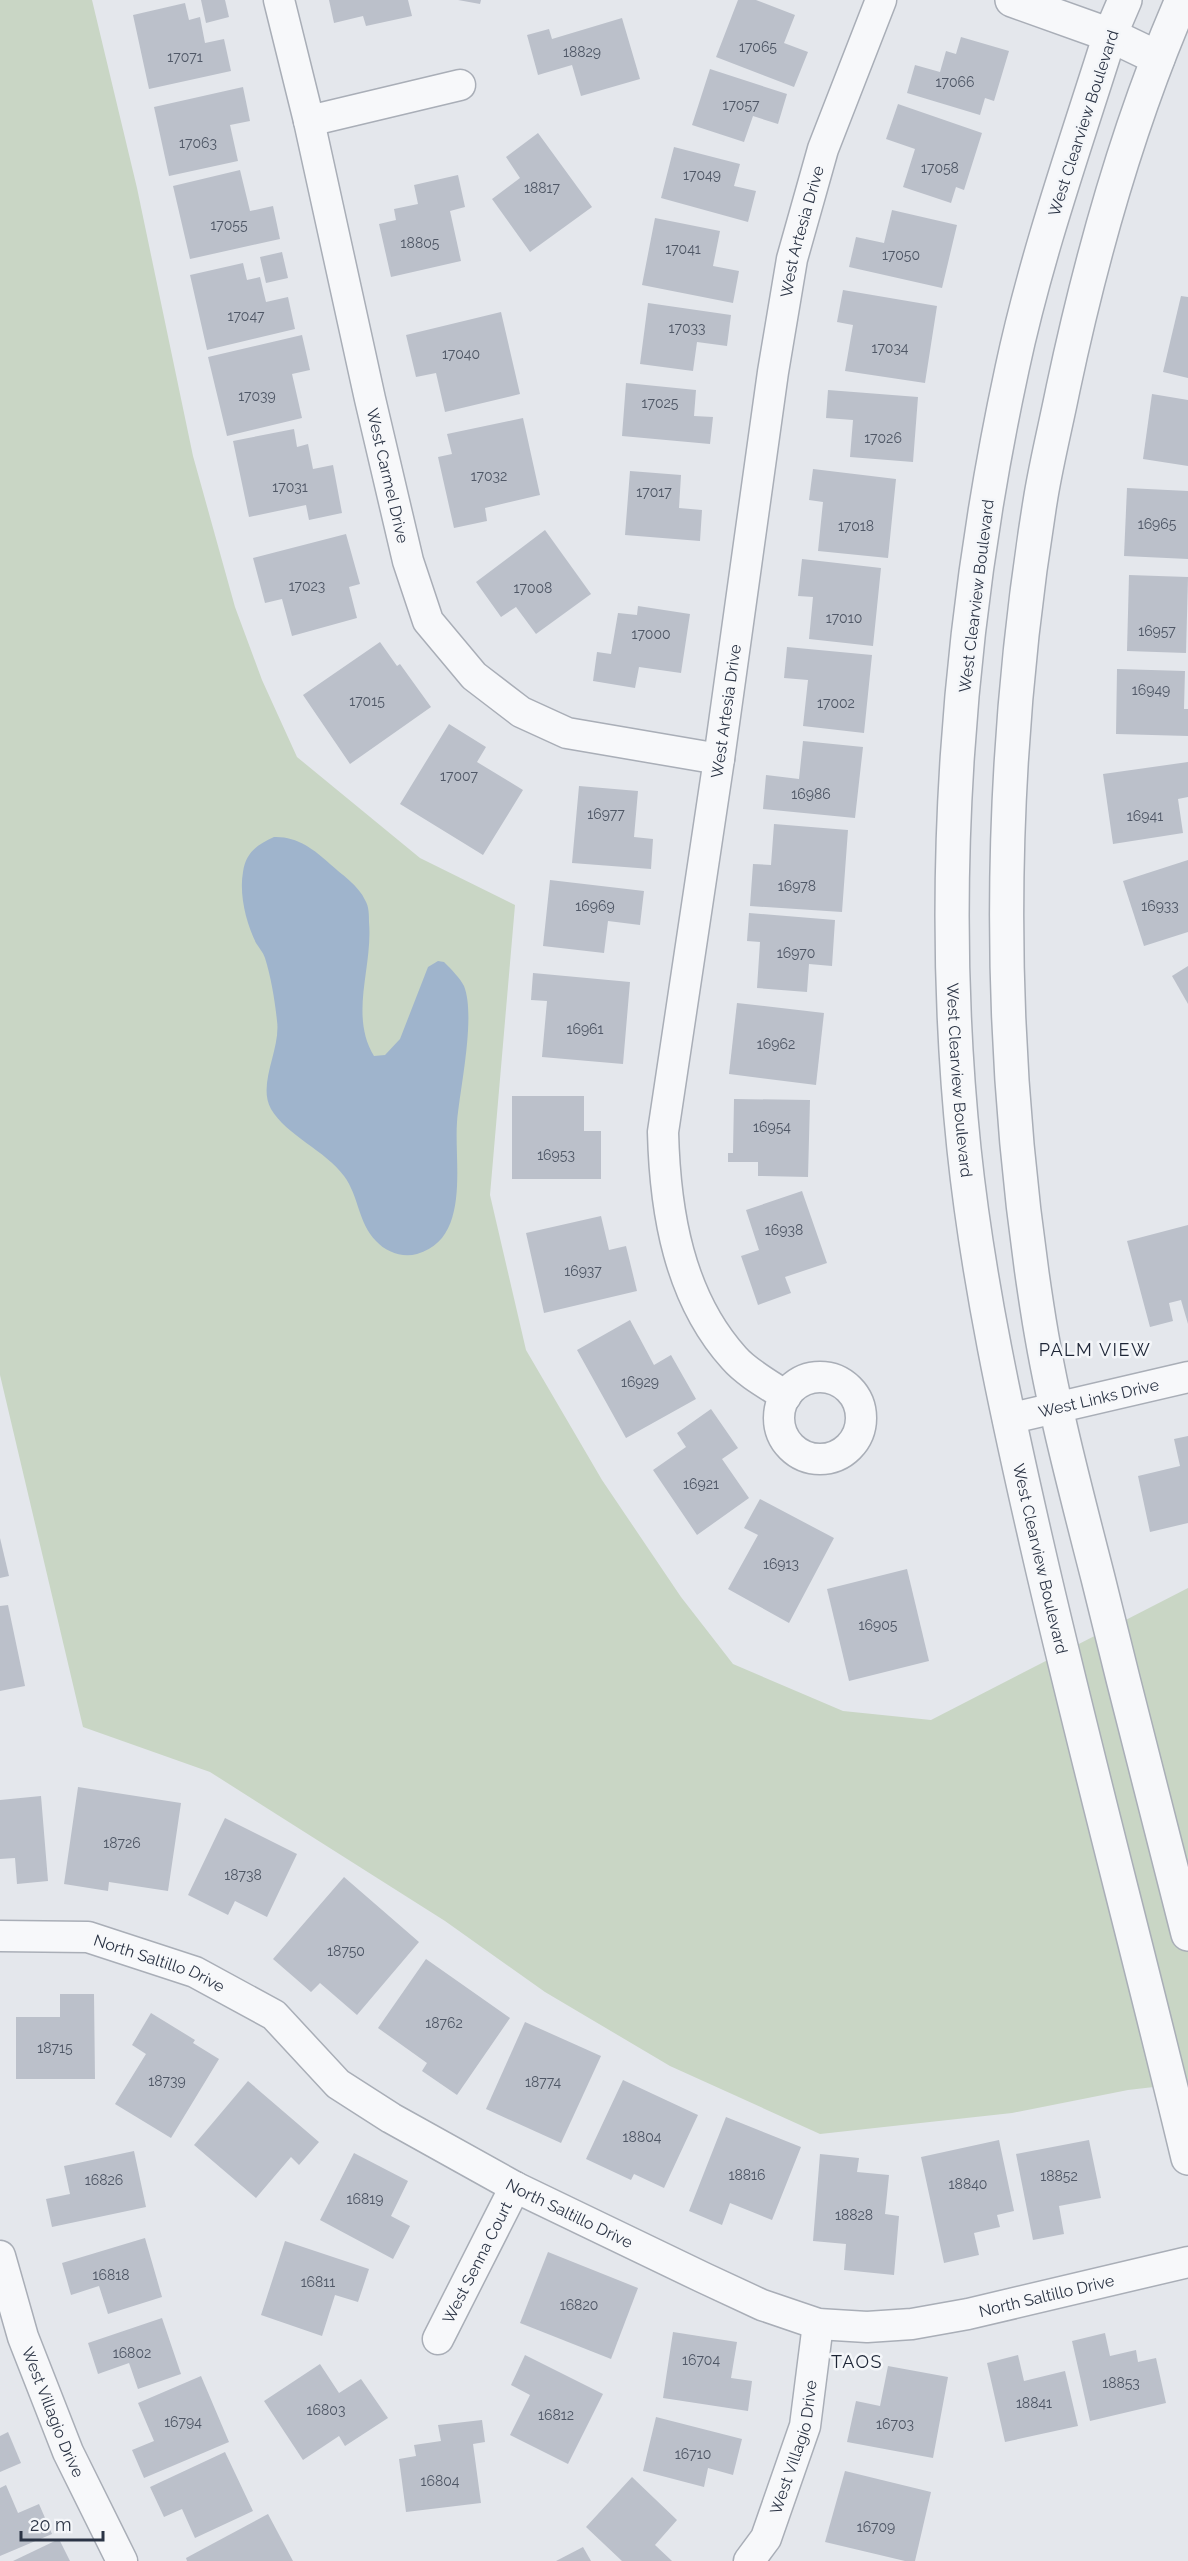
<svg xmlns="http://www.w3.org/2000/svg" width="1188" height="2561" font-family="Raleway,sans-serif">
  <style>
    .green { fill: #c9d6c5 }
    .water { fill: #9fb4cc }
    .building { fill: #bbc0ca }
    .lines { fill: none; stroke-linecap: round; stroke-linejoin: round }
    .minor-casing { stroke: #a9aeb7; stroke-width: 33 }
    .tertiary-casing { stroke: #a9aeb7; stroke-width: 36 }
    .minor { stroke: #f7f8fa; stroke-width: 30 }
    .tertiary { stroke: #f7f8fa; stroke-width: 33 }
    .labels { text-anchor: middle; stroke-width: 5; stroke-linejoin: round; paint-order: stroke }
    .number-label { font-size: 14px; fill: #4f5766 }
    .street-label { font-size: 16px; fill: #2b3445; stroke: #f4f6f9 }
    .neighbourhood-label { font-size: 18px; letter-spacing: 1.5px; fill: #1d2536; stroke: #f4f6f9 }
  </style>
  <rect width="100%" height="100%" fill="#e4e7ec"/>
  <path class="green" d="M 0,0 L 92,0 L 137,188 L 193,456 L 235,607 L 262,680 L 297,757 L 420,858 L 515,905 L 490,1195 L 526,1350 L 602,1480 L 681,1597 L 733,1664 L 843,1711 L 931,1720 L 1188,1588 L 1188,2083 L 1128,2090 L 1012,2113 L 820,2134 L 670,2066 L 545,1992 L 445,1921 L 210,1772 L 83,1727 L 0,1375 Z"/>
  <path class="water" d="M 274,837 C 296,836 314,849 330,864 C 341,874 359,886 365,900 C 369,906 369,915 369,922 C 373,967 349,1015 374,1056 L 385,1055 L 400,1039 L 428,967 L 438,961 L 444,962 C 451,969 460,978 464,986 C 476,1016 460,1088 457,1122 C 454,1163 471,1239 417,1254 C 402,1258 386,1252 376,1241 C 358,1223 359,1196 344,1176 C 326,1151 286,1135 271,1109 C 257,1084 281,1049 277,1021 C 275,1001 271,977 265,958 C 263,952 259,948 256,943 C 246,923 239,894 243,872 C 246,852 257,845 274,837 Z"/>
  <g class="building">
    <path d="M 201,0 L 225,0 L 229,17 L 206,23 Z"/>
    <path d="M 329,0 L 408,0 L 412,16 L 366,26 L 363,16 L 334,23 Z"/>
    <path d="M 458,0 L 481,0 L 480,4 Z"/>
    <path d="M 738,0 L 756,0 L 795,15 L 784,43 L 808,52 L 794,87 L 716,57 Z"/>
    <path d="M 185,3 L 189,20 L 200,17 L 205,43 L 224,39 L 231,71 L 149,89 L 133,15 Z"/>
    <path d="M 622,18 L 640,79 L 581,96 L 572,65 L 538,75 L 527,35 L 549,29 L 552,39 Z"/>
    <path d="M 961,37 L 1009,51 L 994,101 L 985,98 L 980,115 L 907,93 L 915,65 L 940,72 L 946,51 L 956,54 Z"/>
    <path d="M 710,69 L 787,94 L 778,124 L 753,116 L 744,142 L 692,125 Z"/>
    <path d="M 243,87 L 250,121 L 230,125 L 238,161 L 169,176 L 154,107 Z"/>
    <path d="M 898,104 L 982,133 L 964,190 L 956,187 L 951,203 L 903,187 L 915,149 L 886,139 Z"/>
    <path d="M 538,133 L 592,207 L 530,252 L 492,199 L 520,178 L 506,157 Z"/>
    <path d="M 674,147 L 740,164 L 734,186 L 756,191 L 748,222 L 661,198 Z"/>
    <path d="M 240,170 L 250,211 L 273,206 L 280,239 L 190,259 L 173,186 Z"/>
    <path d="M 458,175 L 465,207 L 450,211 L 461,261 L 391,277 L 379,224 L 396,220 L 394,209 L 418,204 L 414,185 Z"/>
    <path d="M 892,210 L 957,225 L 942,288 L 849,267 L 856,237 L 884,243 Z"/>
    <path d="M 655,218 L 720,231 L 713,266 L 739,271 L 733,303 L 642,285 Z"/>
    <path d="M 282,252 L 288,278 L 266,283 L 260,257 Z"/>
    <path d="M 243,263 L 247,280 L 260,277 L 266,302 L 288,297 L 295,329 L 207,350 L 190,275 Z"/>
    <path d="M 843,290 L 937,306 L 925,383 L 845,371 L 853,325 L 837,322 Z"/>
    <path d="M 1181,296 L 1188,297 L 1188,378 L 1163,372 Z"/>
    <path d="M 648,303 L 731,315 L 727,346 L 697,342 L 693,371 L 640,364 Z"/>
    <path d="M 501,312 L 520,394 L 445,412 L 436,373 L 416,377 L 406,335 Z"/>
    <path d="M 302,335 L 310,370 L 292,374 L 302,418 L 227,436 L 208,357 Z"/>
    <path d="M 626,383 L 696,390 L 694,416 L 713,417 L 710,444 L 622,436 Z"/>
    <path d="M 828,390 L 918,397 L 913,462 L 850,457 L 853,420 L 826,418 Z"/>
    <path d="M 1152,394 L 1188,400 L 1188,466 L 1143,459 Z"/>
    <path d="M 523,418 L 540,495 L 485,508 L 487,521 L 454,528 L 438,457 L 452,454 L 447,434 Z"/>
    <path d="M 294,429 L 297,447 L 308,444 L 313,469 L 333,465 L 342,513 L 309,520 L 306,505 L 249,517 L 233,441 Z"/>
    <path d="M 813,469 L 896,479 L 888,558 L 818,551 L 823,502 L 809,500 Z"/>
    <path d="M 630,471 L 681,475 L 679,508 L 702,510 L 700,541 L 625,535 Z"/>
    <path d="M 1127,488 L 1188,491 L 1188,559 L 1124,556 Z"/>
    <path d="M 545,530 L 591,594 L 536,634 L 516,607 L 501,617 L 476,582 Z"/>
    <path d="M 346,534 L 360,584 L 349,587 L 357,618 L 292,636 L 282,599 L 265,603 L 253,558 Z"/>
    <path d="M 802,559 L 881,568 L 873,646 L 809,639 L 813,597 L 798,596 Z"/>
    <path d="M 1129,575 L 1188,577 L 1186,653 L 1127,651 Z"/>
    <path d="M 638,606 L 690,614 L 681,673 L 639,667 L 635,688 L 593,681 L 597,652 L 611,654 L 618,613 L 637,615 Z"/>
    <path d="M 380,642 L 397,666 L 400,664 L 431,707 L 350,764 L 303,695 Z"/>
    <path d="M 787,647 L 872,655 L 864,733 L 803,726 L 808,680 L 784,678 Z"/>
    <path d="M 1117,669 L 1185,671 L 1184,709 L 1188,709 L 1188,736 L 1116,734 Z"/>
    <path d="M 449,724 L 486,747 L 477,762 L 523,790 L 483,855 L 400,804 Z"/>
    <path d="M 803,741 L 863,747 L 855,818 L 763,809 L 766,775 L 799,779 Z"/>
    <path d="M 1188,762 L 1188,797 L 1178,799 L 1183,833 L 1113,844 L 1103,774 Z"/>
    <path d="M 579,786 L 638,791 L 634,837 L 653,839 L 651,869 L 572,863 Z"/>
    <path d="M 774,824 L 848,830 L 842,912 L 750,906 L 753,864 L 771,865 Z"/>
    <path d="M 1188,860 L 1188,932 L 1144,946 L 1123,881 Z"/>
    <path d="M 550,880 L 644,891 L 640,925 L 608,921 L 604,953 L 543,946 Z"/>
    <path d="M 749,913 L 835,920 L 832,966 L 809,964 L 807,992 L 757,988 L 760,942 L 747,941 Z"/>
    <path d="M 1188,966 L 1188,1004 L 1172,976 Z"/>
    <path d="M 533,973 L 630,982 L 623,1064 L 542,1057 L 547,1001 L 531,1000 Z"/>
    <path d="M 737,1003 L 824,1013 L 816,1085 L 729,1074 Z"/>
    <path d="M 512,1096 L 584,1096 L 584,1131 L 601,1131 L 601,1179 L 512,1179 Z"/>
    <path d="M 734,1099 L 810,1100 L 808,1177 L 758,1176 L 758,1162 L 728,1162 L 728,1153 L 733,1153 Z"/>
    <path d="M 802,1191 L 827,1263 L 785,1277 L 791,1293 L 758,1305 L 741,1256 L 759,1250 L 746,1210 Z"/>
    <path d="M 601,1216 L 609,1250 L 626,1246 L 637,1291 L 544,1313 L 526,1233 Z"/>
    <path d="M 1188,1225 L 1188,1324 L 1181,1300 L 1169,1303 L 1173,1321 L 1150,1327 L 1127,1241 Z"/>
    <path d="M 630,1320 L 654,1365 L 671,1355 L 696,1399 L 626,1438 L 577,1350 Z"/>
    <path d="M 711,1409 L 738,1448 L 722,1459 L 749,1498 L 697,1535 L 653,1470 L 686,1447 L 677,1433 Z"/>
    <path d="M 1188,1436 L 1188,1523 L 1150,1532 L 1138,1476 L 1180,1466 L 1174,1439 Z"/>
    <path d="M 760,1499 L 834,1538 L 789,1623 L 728,1589 L 758,1535 L 744,1528 Z"/>
    <path d="M 0,1538 L 9,1576 L 0,1578 Z"/>
    <path d="M 907,1569 L 929,1661 L 849,1681 L 827,1589 Z"/>
    <path d="M 8,1605 L 25,1686 L 0,1691 L 0,1606 Z"/>
    <path d="M 78,1787 L 181,1803 L 168,1891 L 109,1882 L 108,1891 L 64,1884 Z"/>
    <path d="M 41,1796 L 48,1881 L 17,1884 L 15,1858 L 0,1859 L 0,1800 Z"/>
    <path d="M 225,1818 L 297,1854 L 267,1917 L 235,1901 L 228,1915 L 188,1895 Z"/>
    <path d="M 344,1877 L 419,1942 L 357,2015 L 320,1983 L 311,1992 L 273,1959 Z"/>
    <path d="M 426,1959 L 510,2018 L 457,2095 L 422,2071 L 427,2063 L 378,2028 Z"/>
    <path d="M 60,1994 L 94,1994 L 95,2079 L 16,2079 L 16,2017 L 60,2017 Z"/>
    <path d="M 151,2013 L 195,2040 L 193,2043 L 219,2059 L 171,2138 L 115,2104 L 146,2054 L 132,2045 Z"/>
    <path d="M 525,2022 L 601,2056 L 561,2143 L 486,2109 Z"/>
    <path d="M 623,2080 L 698,2115 L 664,2188 L 634,2174 L 631,2180 L 586,2159 Z"/>
    <path d="M 248,2081 L 319,2142 L 299,2165 L 291,2157 L 256,2198 L 194,2145 Z"/>
    <path d="M 726,2117 L 801,2147 L 772,2220 L 730,2203 L 722,2225 L 689,2211 Z"/>
    <path d="M 999,2140 L 1014,2211 L 997,2215 L 1000,2227 L 974,2233 L 979,2255 L 944,2263 L 921,2157 Z"/>
    <path d="M 1089,2140 L 1101,2198 L 1059,2206 L 1064,2234 L 1033,2240 L 1016,2154 Z"/>
    <path d="M 134,2151 L 146,2207 L 52,2227 L 46,2199 L 70,2194 L 64,2166 Z"/>
    <path d="M 354,2153 L 408,2181 L 391,2216 L 410,2226 L 393,2259 L 320,2220 Z"/>
    <path d="M 820,2154 L 859,2158 L 857,2172 L 889,2175 L 885,2214 L 899,2216 L 894,2275 L 844,2270 L 846,2244 L 813,2241 Z"/>
    <path d="M 145,2238 L 162,2297 L 108,2314 L 99,2286 L 71,2295 L 62,2263 Z"/>
    <path d="M 285,2241 L 369,2269 L 358,2302 L 335,2295 L 322,2336 L 261,2315 Z"/>
    <path d="M 548,2252 L 638,2288 L 611,2359 L 520,2323 Z"/>
    <path d="M 162,2318 L 181,2374 L 138,2389 L 129,2363 L 98,2374 L 88,2343 Z"/>
    <path d="M 673,2332 L 737,2342 L 731,2378 L 752,2381 L 748,2411 L 663,2398 Z"/>
    <path d="M 1105,2333 L 1110,2356 L 1136,2350 L 1138,2362 L 1156,2358 L 1166,2403 L 1090,2421 L 1072,2341 Z"/>
    <path d="M 525,2355 L 603,2394 L 568,2464 L 510,2435 L 530,2395 L 511,2385 Z"/>
    <path d="M 1018,2355 L 1024,2381 L 1065,2371 L 1078,2426 L 1005,2442 L 987,2363 Z"/>
    <path d="M 320,2364 L 339,2393 L 361,2379 L 388,2418 L 345,2446 L 339,2436 L 303,2460 L 264,2401 Z"/>
    <path d="M 888,2366 L 948,2377 L 933,2458 L 847,2442 L 856,2401 L 880,2406 Z"/>
    <path d="M 201,2376 L 229,2442 L 144,2478 L 132,2450 L 154,2441 L 138,2403 Z"/>
    <path d="M 656,2417 L 742,2439 L 733,2475 L 708,2468 L 704,2487 L 643,2471 Z"/>
    <path d="M 482,2420 L 485,2442 L 473,2444 L 481,2503 L 406,2512 L 399,2459 L 416,2456 L 414,2445 L 441,2441 L 438,2425 Z"/>
    <path d="M 8,2432 L 21,2463 L 0,2472 L 0,2436 Z"/>
    <path d="M 225,2452 L 253,2511 L 195,2538 L 182,2509 L 164,2517 L 150,2487 Z"/>
    <path d="M 845,2471 L 931,2492 L 915,2561 L 905,2561 L 825,2542 Z"/>
    <path d="M 632,2477 L 677,2520 L 655,2545 L 672,2561 L 622,2561 L 586,2527 Z"/>
    <path d="M 6,2485 L 18,2513 L 39,2504 L 52,2534 L 0,2556 L 0,2488 Z"/>
    <path d="M 268,2514 L 293,2561 L 187,2561 L 186,2558 Z"/>
    <path d="M 59,2539 L 70,2561 L 13,2561 Z"/>
    <path d="M 583,2547 L 591,2561 L 556,2561 Z"/>
  </g>
  <g class="lines">
    <defs>
      <g id="minor">
        <path id="s1" d="M 279,0 L 309,121 L 370,399 L 408,561 L 428,621 L 474,676 L 521,712 L 567,733 L 719,759"/>
        <path d="M 309,121 L 460,85"/>
        <circle cx="820" cy="1418" r="41"/>
        <path id="s2" d="M 786,1396 C 769,1385 747,1373 734,1358 C 679,1297 665,1212 663,1132 L 719,759 L 773,372 L 792,259 L 823,149 L 881,0"/>
        <path id="s3" d="M 1008,1419 L 1188,1377"/>
        <path id="s4" d="M 0,1936 L 88,1937 L 195,1972 L 274,2015 L 338,2084 L 391,2118 L 515,2187 L 704,2278 L 762,2305 L 818,2324 L 867,2327 L 912,2324 L 968,2314 L 1188,2262"/>
        <path id="s5" d="M 0,2256 L 23,2337 L 68,2452 L 122,2561"/>
        <path id="s6" d="M 438,2339 L 515,2187"/>
        <path id="s7" d="M 749,2561 L 766,2538 L 805,2426 L 818,2324"/>
      </g>
      <g id="tertiary">
        <path d="M 1012,0 L 1110,35 L 1158,58"/>
        <path id="s8" d="M 1125,0 L 1110,35 C 1075,146 1036,256 1012,369 C 957,624 937,890 964,1149 C 978,1282 1007,1414 1037,1545 C 1084,1750 1139,1953 1188,2158"/>
        <path d="M 1182,0 C 1128,124 1091,257 1063,389 C 1056,424 1047,460 1041,496 C 997,765 995,1037 1037,1307 C 1051,1399 1075,1488 1098,1578 C 1127,1697 1158,1816 1188,1934"/>
      </g>
    </defs>
    <use href="#minor" class="minor-casing"/>
    <use href="#tertiary" class="tertiary-casing"/>
    <use href="#minor" class="minor"/>
    <use href="#tertiary" class="tertiary"/>
  </g>
  <g class="labels">
    <g class="number-label">
      <text x="758" y="52">17065</text>
      <text x="582" y="57">18829</text>
      <text x="185" y="62">17071</text>
      <text x="955" y="87">17066</text>
      <text x="741" y="110">17057</text>
      <text x="198" y="148">17063</text>
      <text x="940" y="173">17058</text>
      <text x="702" y="180">17049</text>
      <text x="542" y="193">18817</text>
      <text x="229" y="230">17055</text>
      <text x="420" y="248">18805</text>
      <text x="683" y="254">17041</text>
      <text x="901" y="260">17050</text>
      <text x="246" y="321">17047</text>
      <text x="687" y="333">17033</text>
      <text x="890" y="353">17034</text>
      <text x="461" y="359">17040</text>
      <text x="257" y="401">17039</text>
      <text x="660" y="408">17025</text>
      <text x="883" y="443">17026</text>
      <text x="489" y="481">17032</text>
      <text x="290" y="492">17031</text>
      <text x="654" y="497">17017</text>
      <text x="1157" y="529">16965</text>
      <text x="856" y="531">17018</text>
      <text x="307" y="591">17023</text>
      <text x="533" y="593">17008</text>
      <text x="844" y="623">17010</text>
      <text x="1157" y="636">16957</text>
      <text x="651" y="639">17000</text>
      <text x="1151" y="695">16949</text>
      <text x="367" y="706">17015</text>
      <text x="836" y="708">17002</text>
      <text x="459" y="781">17007</text>
      <text x="811" y="799">16986</text>
      <text x="606" y="819">16977</text>
      <text x="1145" y="821">16941</text>
      <text x="797" y="891">16978</text>
      <text x="595" y="911">16969</text>
      <text x="1160" y="911">16933</text>
      <text x="796" y="958">16970</text>
      <text x="585" y="1034">16961</text>
      <text x="776" y="1049">16962</text>
      <text x="772" y="1132">16954</text>
      <text x="556" y="1160">16953</text>
      <text x="784" y="1235">16938</text>
      <text x="583" y="1276">16937</text>
      <text x="640" y="1387">16929</text>
      <text x="701" y="1489">16921</text>
      <text x="781" y="1569">16913</text>
      <text x="878" y="1630">16905</text>
      <text x="122" y="1848">18726</text>
      <text x="243" y="1880">18738</text>
      <text x="346" y="1956">18750</text>
      <text x="444" y="2028">18762</text>
      <text x="55" y="2053">18715</text>
      <text x="167" y="2086">18739</text>
      <text x="543" y="2087">18774</text>
      <text x="642" y="2142">18804</text>
      <text x="747" y="2180">18816</text>
      <text x="1059" y="2181">18852</text>
      <text x="104" y="2185">16826</text>
      <text x="968" y="2189">18840</text>
      <text x="365" y="2204">16819</text>
      <text x="854" y="2220">18828</text>
      <text x="111" y="2280">16818</text>
      <text x="318" y="2287">16811</text>
      <text x="579" y="2310">16820</text>
      <text x="132" y="2358">16802</text>
      <text x="701" y="2365">16704</text>
      <text x="1121" y="2388">18853</text>
      <text x="1034" y="2408">18841</text>
      <text x="326" y="2415">16803</text>
      <text x="556" y="2420">16812</text>
      <text x="183" y="2427">16794</text>
      <text x="895" y="2429">16703</text>
      <text x="693" y="2459">16710</text>
      <text x="440" y="2486">16804</text>
      <text x="876" y="2532">16709</text>
    </g>
    <g class="street-label">
      <text transform="translate(1083 123) rotate(-72)" y="6">West Clearview Boulevard</text>
      <text dy="6" stroke="none"><textPath href="#s2" startOffset="1218">West Artesia Drive</textPath></text>
      <text dy="6" stroke="none"><textPath href="#s1" startOffset="488">West Carmel Drive</textPath></text>
      <text transform="translate(976 596) rotate(-83)" y="6">West Clearview Boulevard</text>
      <text dy="6" stroke="none"><textPath href="#s2" startOffset="732">West Artesia Drive</textPath></text>
      <text dy="6" stroke="none"><textPath href="#s8" startOffset="1102">West Clearview Boulevard</textPath></text>
      <text dy="6" stroke="none"><textPath href="#s3" startOffset="93">West Links Drive</textPath></text>
      <text dy="6" stroke="none"><textPath href="#s8" startOffset="1588">West Clearview Boulevard</textPath></text>
      <text dy="6" stroke="none"><textPath href="#s4" startOffset="164">North Saltillo Drive</textPath></text>
      <text dy="6" stroke="none"><textPath href="#s4" startOffset="650">North Saltillo Drive</textPath></text>
      <text dy="6" stroke="none"><textPath href="#s6" startOffset="86">West Senna Court</textPath></text>
      <text dy="6" stroke="none"><textPath href="#s4" startOffset="1154">North Saltillo Drive</textPath></text>
      <text dy="6" stroke="none"><textPath href="#s5" startOffset="165">West Villagio Drive</textPath></text>
      <text dy="6" stroke="none"><textPath href="#s7" startOffset="124">West Villagio Drive</textPath></text>
    </g>
    <g class="neighbourhood-label">
      <text x="1095" y="1356">PALM VIEW</text>
      <text x="857" y="2368">TAOS</text>
    </g>
  </g>
  <path d="M21 2531v9h82v-9" fill="none" stroke="#2b3445" stroke-width="3"/>
  <text x="30" y="2531" font-size="18" fill="#2b3445" stroke="#f4f6f9" stroke-width="4.5" paint-order="stroke">20 m</text>
</svg>
